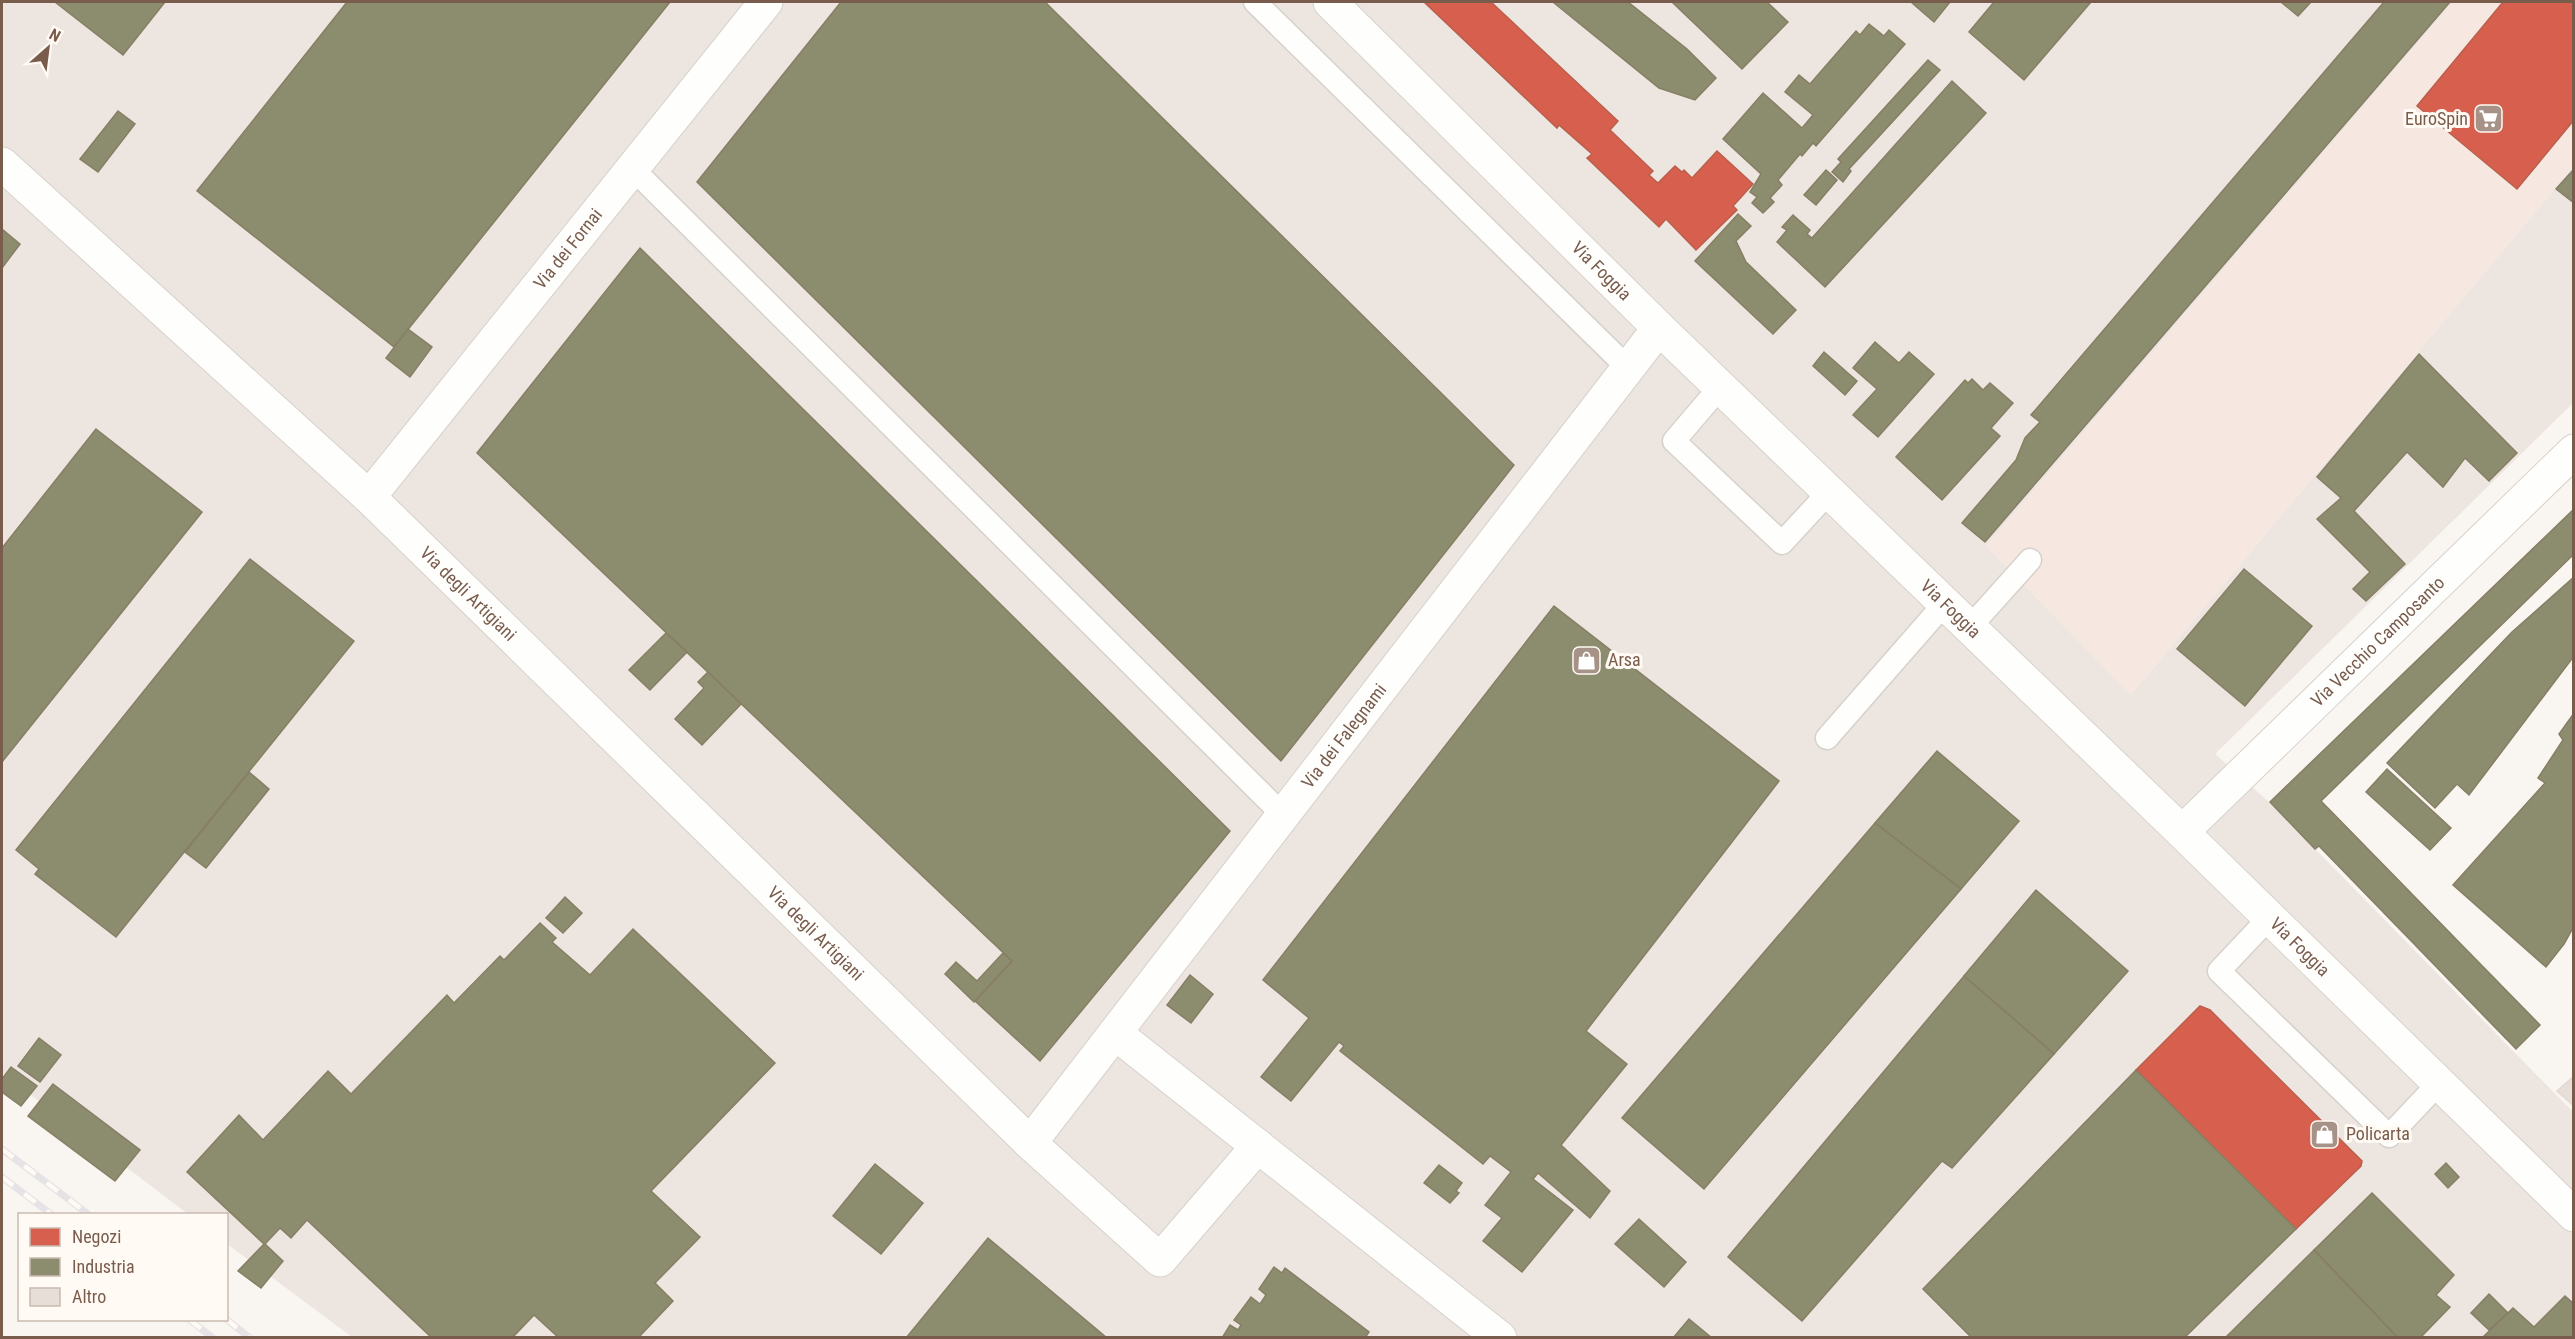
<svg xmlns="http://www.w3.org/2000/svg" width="2575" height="1339" font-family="'Roboto Condensed',sans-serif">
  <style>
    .commercial { fill: #f6e8e1 }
    .industrial { fill: #ede5e0 }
    .shops { fill: #d6604d; stroke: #ba5f4d; stroke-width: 1.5 }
    .industry { fill: #8c8c6e; stroke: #877e64; stroke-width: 1.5 }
    .building { fill: #e6ded7; stroke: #e2d8d2; stroke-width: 1.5 }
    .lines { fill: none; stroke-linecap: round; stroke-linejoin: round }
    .service-casing { stroke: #d7d1cb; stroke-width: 25 }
    .minor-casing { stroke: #d7d1cb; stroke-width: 35 }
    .secondary-casing { stroke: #d9d2cb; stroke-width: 35 }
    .service { stroke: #fefefd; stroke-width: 22 }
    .minor { stroke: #fefefd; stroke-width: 33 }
    .secondary { stroke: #fefefd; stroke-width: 33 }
    .rail-casing { stroke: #e6e3e7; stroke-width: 7 }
    .rail { stroke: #fffaf3; stroke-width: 4.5; stroke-dasharray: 14; stroke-linecap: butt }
    .labels { text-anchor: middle; stroke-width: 6; stroke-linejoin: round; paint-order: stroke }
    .poi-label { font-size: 18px; fill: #7a5c4d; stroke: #fffaf3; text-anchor: start }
    .street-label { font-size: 18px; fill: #7a5c4d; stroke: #fffaf3 }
  </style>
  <rect width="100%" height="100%" fill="#f9f5f0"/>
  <path class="commercial" d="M 2453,2 L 2573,2 L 2573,167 L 2131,695 L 1986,546 Z"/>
  <path class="industrial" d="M 2,2 L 2453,2 L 1986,546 L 2131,695 L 2573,167 L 2573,403 L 2215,754 L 2269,802 L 2573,1112 L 2573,1337 L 352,1337 L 227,1244 L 226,1214 L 188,1214 L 2,1073 Z"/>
  <g class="shops">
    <path d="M 1424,2 L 1491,2 L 1618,121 L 1610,130 L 1653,171 L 1649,175 L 1658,183 L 1675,166 L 1682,172 L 1684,170 L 1692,178 L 1717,151 L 1753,184 L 1733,206 L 1737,210 L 1696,250 L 1666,219 L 1659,227 L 1587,158 L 1592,154 L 1559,125 L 1557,128 Z"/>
    <path d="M 2503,2 L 2574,2 L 2574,120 L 2517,189 L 2417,106 Z"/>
    <path d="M 2200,1006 L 2210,1010 L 2362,1161 L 2361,1166 L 2296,1229 L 2136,1070 Z"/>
  </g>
  <g class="industry">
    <path d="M 55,2 L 165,2 L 123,55 Z"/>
    <path d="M 347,2 L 670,2 L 394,347 L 197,191 Z"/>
    <path d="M 841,2 L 1045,2 L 1514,465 L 1281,761 L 697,182 Z"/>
    <path d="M 1553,2 L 1628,2 L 1687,49 L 1716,78 L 1695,100 L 1659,88 Z"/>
    <path d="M 1672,2 L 1767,2 L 1788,22 L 1742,69 Z"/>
    <path d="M 1911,2 L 1950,2 L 1934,22 Z"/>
    <path d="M 1994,2 L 2091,2 L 2024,80 L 1969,32 Z"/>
    <path d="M 2281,2 L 2311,2 L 2298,16 Z"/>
    <path d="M 2384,2 L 2450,2 L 1985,542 L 1962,523 L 2016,460 L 2025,438 L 2040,422 L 2031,415 Z"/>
    <path d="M 1869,24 L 1884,36 L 1889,30 L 1905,44 L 1816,146 L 1813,143 L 1802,156 L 1800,154 L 1778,180 L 1782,185 L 1770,198 L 1774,202 L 1763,213 L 1752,203 L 1757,197 L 1750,192 L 1761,174 L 1723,139 L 1763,93 L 1802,128 L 1813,115 L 1785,92 L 1799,75 L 1810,84 L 1856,31 L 1860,35 Z"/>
    <path d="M 1928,60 L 1940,70 L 1849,169 L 1851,171 L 1843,182 L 1832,172 L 1841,162 L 1838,159 Z"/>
    <path d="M 1952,81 L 1986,113 L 1825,287 L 1777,242 L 1787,230 L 1782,227 L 1793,215 L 1810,230 L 1807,234 L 1812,238 Z"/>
    <path d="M 118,111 L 135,124 L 98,172 L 80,159 Z"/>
    <path d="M 2574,169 L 2574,203 L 2556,189 Z"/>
    <path d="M 1826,170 L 1837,180 L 1816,205 L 1804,195 Z"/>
    <path d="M 1738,214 L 1751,226 L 1736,241 L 1746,262 L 1796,310 L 1773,334 L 1695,261 Z"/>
    <path d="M 2,229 L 20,244 L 2,268 Z"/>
    <path d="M 640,248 L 1230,831 L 1040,1061 L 975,1001 L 1012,961 L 477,453 Z"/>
    <path d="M 408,329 L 432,347 L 410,377 L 386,358 Z"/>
    <path d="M 1875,342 L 1899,363 L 1909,352 L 1934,374 L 1878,437 L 1853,415 L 1877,389 L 1853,368 Z"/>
    <path d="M 1824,352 L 1857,381 L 1845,395 L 1813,366 Z"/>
    <path d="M 2419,354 L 2517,453 L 2489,481 L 2465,458 L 2443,487 L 2407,452 L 2354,511 L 2405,564 L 2366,601 L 2353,589 L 2370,572 L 2317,519 L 2341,498 L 2317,477 Z"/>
    <path d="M 1972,379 L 1983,390 L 1990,383 L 2013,403 L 1991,428 L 2000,436 L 1942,500 L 1896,457 L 1965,380 L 1968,383 Z"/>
    <path d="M 96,429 L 202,512 L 2,762 L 2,548 Z"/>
    <path d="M 2574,509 L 2574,554 L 2321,801 L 2540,1025 L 2516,1049 L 2319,846 L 2315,849 L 2270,802 Z"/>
    <path d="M 250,559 L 354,641 L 116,937 L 35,874 L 39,869 L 16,850 Z"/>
    <path d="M 2244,569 L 2312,626 L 2245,706 L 2177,649 Z"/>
    <path d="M 2574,577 L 2574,656 L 2469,795 L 2457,784 L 2435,808 L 2387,763 L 2512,632 Z"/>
    <path d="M 1554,606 L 1779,781 L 1586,1031 L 1627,1064 L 1561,1145 L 1610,1191 L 1590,1218 L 1538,1173 L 1533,1179 L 1573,1210 L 1522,1272 L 1483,1241 L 1502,1218 L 1485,1205 L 1511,1172 L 1490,1156 L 1483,1164 L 1340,1051 L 1344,1046 L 1339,1042 L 1291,1101 L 1261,1077 L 1309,1018 L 1263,980 Z"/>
    <path d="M 666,633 L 687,652 L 650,690 L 629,670 Z"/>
    <path d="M 708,672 L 741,704 L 702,745 L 675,719 L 704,688 L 698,682 Z"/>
    <path d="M 2574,713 L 2574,926 L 2564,944 L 2546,967 L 2453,885 L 2545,783 L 2538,778 L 2563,740 L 2559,734 Z"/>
    <path d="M 1937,751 L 2019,821 L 1961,889 L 1875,823 Z"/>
    <path d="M 2387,769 L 2451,828 L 2430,850 L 2366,792 Z"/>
    <path d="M 249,772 L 269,789 L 206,868 L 185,852 Z"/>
    <path d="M 1875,823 L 1961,889 L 1704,1189 L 1622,1118 Z"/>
    <path d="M 2036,890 L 2128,971 L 2054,1054 L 1964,976 Z"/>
    <path d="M 565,897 L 582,913 L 563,933 L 546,918 Z"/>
    <path d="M 540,923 L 556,938 L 552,942 L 590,975 L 633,929 L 775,1063 L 651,1191 L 700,1237 L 655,1283 L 673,1301 L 638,1338 L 559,1338 L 534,1315 L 512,1338 L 432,1338 L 307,1220 L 291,1238 L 280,1228 L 265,1244 L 283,1261 L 261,1288 L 238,1271 L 264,1244 L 187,1172 L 239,1115 L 263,1140 L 328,1071 L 351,1094 L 447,995 L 454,1003 L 500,956 L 504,960 Z"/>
    <path d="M 1003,953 L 1012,961 L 974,1002 L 945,974 L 956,962 L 977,981 Z"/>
    <path d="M 1190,975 L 1213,994 L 1191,1023 L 1167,1005 Z"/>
    <path d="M 1964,976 L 2054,1054 L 1952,1168 L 1942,1161 L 1802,1321 L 1728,1257 Z"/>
    <path d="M 39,1038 L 61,1055 L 40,1082 L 18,1066 Z"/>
    <path d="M 11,1067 L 37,1086 L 21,1106 L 2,1092 L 2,1079 Z"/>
    <path d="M 2136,1070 L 2296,1229 L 2184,1338 L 1972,1338 L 1923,1289 Z"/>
    <path d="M 53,1084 L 140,1150 L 115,1181 L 28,1116 Z"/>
    <path d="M 2446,1163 L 2459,1177 L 2448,1188 L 2435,1174 Z"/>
    <path d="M 875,1164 L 923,1203 L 881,1254 L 833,1216 Z"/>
    <path d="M 1439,1165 L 1462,1183 L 1456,1191 L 1459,1193 L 1450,1203 L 1424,1183 Z"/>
    <path d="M 2372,1193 L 2454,1275 L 2436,1295 L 2450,1307 L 2420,1338 L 2398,1338 L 2314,1250 Z"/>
    <path d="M 1639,1219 L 1686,1262 L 1664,1287 L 1615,1244 Z"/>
    <path d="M 988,1238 L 1107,1338 L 906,1338 Z"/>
    <path d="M 2314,1250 L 2398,1338 L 2225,1338 Z"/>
    <path d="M 1274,1267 L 1282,1273 L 1285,1268 L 1369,1332 L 1365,1338 L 1222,1338 L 1230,1325 L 1238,1330 L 1241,1325 L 1234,1320 L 1251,1297 L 1260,1304 L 1266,1295 L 1259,1289 Z"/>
    <path d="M 2489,1294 L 2508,1313 L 2489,1330 L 2471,1313 Z"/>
    <path d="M 2565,1296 L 2574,1304 L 2574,1338 L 2482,1338 L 2513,1308 L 2534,1327 Z"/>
    <path d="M 1689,1319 L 1712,1338 L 1673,1338 Z"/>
  </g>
  <path class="building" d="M 2574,1076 L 2574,1106 L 2557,1091 Z"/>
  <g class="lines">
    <defs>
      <g id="service">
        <path d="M 1255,2 L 1628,368"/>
        <path d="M 632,168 L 1283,815"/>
        <path d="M 1720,387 L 1674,441 L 1782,543 L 1829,492"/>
        <path d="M 1970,627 L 2030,560"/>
        <path d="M 1827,738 L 1945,603"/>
        <path d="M 2270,917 L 2219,971 L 2389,1136 L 2439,1083"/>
      </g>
      <g id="minor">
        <path id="s1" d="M 2,164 L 369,497 L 1030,1143 L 1160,1260 L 1258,1146"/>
        <path id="s2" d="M 369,497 L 766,2"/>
        <path id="s3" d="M 2182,832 L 2574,451"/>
        <path d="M 1115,1033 L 1500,1338"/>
        <path id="s4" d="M 1030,1143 L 1659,328"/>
      </g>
      <g id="secondary">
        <path id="s5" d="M 1330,2 L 1659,328 L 2182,832 L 2574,1215"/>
      </g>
    </defs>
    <use href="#service" class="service-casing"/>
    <use href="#minor" class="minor-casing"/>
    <use href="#secondary" class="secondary-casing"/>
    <use href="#service" class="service"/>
    <use href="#minor" class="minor"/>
    <use href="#secondary" class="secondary"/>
    <defs>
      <g id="rail">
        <path d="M 2,1149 L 88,1214"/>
        <path d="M 2,1177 L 51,1214"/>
        <path d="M 226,1319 L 250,1338"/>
        <path d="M 190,1320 L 213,1338"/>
      </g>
    </defs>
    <use href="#rail" class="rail-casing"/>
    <use href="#rail" class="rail"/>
  </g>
  <defs>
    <symbol id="supermarket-square" viewBox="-11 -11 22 22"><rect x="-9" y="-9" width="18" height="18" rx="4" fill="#a69286" stroke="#fffaf3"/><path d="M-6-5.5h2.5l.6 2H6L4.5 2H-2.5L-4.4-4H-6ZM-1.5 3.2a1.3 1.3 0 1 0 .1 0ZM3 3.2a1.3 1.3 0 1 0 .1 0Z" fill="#fff"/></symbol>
    <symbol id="shop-square" viewBox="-11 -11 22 22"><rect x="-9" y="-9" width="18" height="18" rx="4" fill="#a69286" stroke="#fffaf3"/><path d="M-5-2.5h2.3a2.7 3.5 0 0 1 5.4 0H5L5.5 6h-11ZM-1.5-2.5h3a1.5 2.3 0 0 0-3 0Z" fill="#fff"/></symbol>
  </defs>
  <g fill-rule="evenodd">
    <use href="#supermarket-square" x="2472" y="102" width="33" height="33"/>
    <use href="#shop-square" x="1570" y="644" width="33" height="33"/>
    <use href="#shop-square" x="2308" y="1118" width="33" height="33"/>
  </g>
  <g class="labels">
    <g class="poi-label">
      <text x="2468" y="125" text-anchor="end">EuroSpin</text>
      <text x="1608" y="666">Arsa</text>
      <text x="2346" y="1140">Policarta</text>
    </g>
    <g class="street-label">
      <text dy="6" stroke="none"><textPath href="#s2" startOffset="318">Via dei Fornai</textPath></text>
      <text dy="6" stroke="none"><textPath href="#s5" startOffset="382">Via Foggia</textPath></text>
      <text dy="6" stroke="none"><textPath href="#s1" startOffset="634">Via degli Artigiani</textPath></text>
      <text dy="6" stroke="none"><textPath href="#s5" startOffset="868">Via Foggia</textPath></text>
      <text dy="6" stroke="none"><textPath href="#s3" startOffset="273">Via Vecchio Camposanto</textPath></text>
      <text dy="6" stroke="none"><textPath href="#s4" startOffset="514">Via dei Falegnami</textPath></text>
      <text dy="6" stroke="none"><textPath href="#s1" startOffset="1120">Via degli Artigiani</textPath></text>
      <text dy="6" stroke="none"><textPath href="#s5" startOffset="1354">Via Foggia</textPath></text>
    </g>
  </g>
  <rect width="2575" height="1339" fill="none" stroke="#7a5c4d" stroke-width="6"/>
  <rect x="18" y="1213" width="210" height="108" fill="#fffaf3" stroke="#cabbb1" stroke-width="1.5"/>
  <rect x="30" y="1228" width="30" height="18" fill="#d6604d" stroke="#cabbb1" stroke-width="1.5"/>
  <text x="72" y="1243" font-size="18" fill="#7a5c4d">Negozi</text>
  <rect x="30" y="1258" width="30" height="18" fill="#8c8c6e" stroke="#cabbb1" stroke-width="1.5"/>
  <text x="72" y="1273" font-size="18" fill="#7a5c4d">Industria</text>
  <rect x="30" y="1288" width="30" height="18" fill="#e6ded7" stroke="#cabbb1" stroke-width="1.5"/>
  <text x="72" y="1303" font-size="18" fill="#7a5c4d">Altro</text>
  <g transform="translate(48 48) rotate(28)" stroke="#fffaf3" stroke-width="4.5" paint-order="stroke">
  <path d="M0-4.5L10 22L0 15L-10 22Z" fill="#7a5c4d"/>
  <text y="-9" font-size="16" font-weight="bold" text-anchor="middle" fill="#7a5c4d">N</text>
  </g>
</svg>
